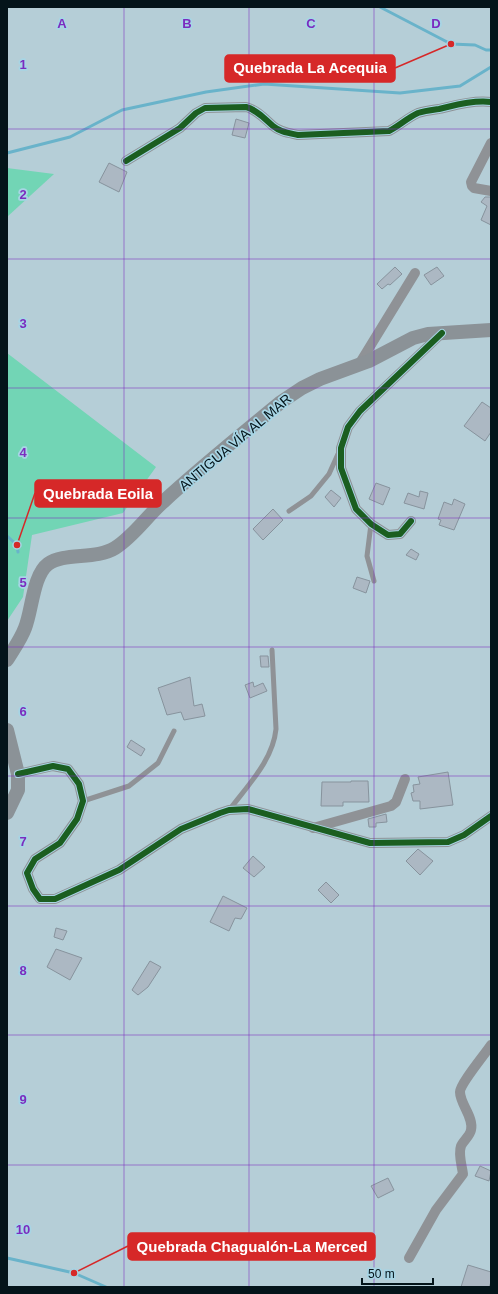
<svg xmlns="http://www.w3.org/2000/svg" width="498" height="1294" font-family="Helvetica,sans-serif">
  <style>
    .green { fill: #72d5b5 }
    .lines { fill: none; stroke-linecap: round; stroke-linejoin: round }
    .stream { stroke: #69b3ca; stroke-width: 3 }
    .building { fill: #acb8c3; stroke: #87939d }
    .service { stroke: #8f9296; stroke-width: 5 }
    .minor { stroke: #8f9296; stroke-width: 10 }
    .secondary { stroke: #8b9297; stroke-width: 14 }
    .cycleway-casing { stroke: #a7d5e5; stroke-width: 8 }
    .cycleway { stroke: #1b5e20; stroke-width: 6 }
    .grid { fill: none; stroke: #7b2cbf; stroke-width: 1; stroke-opacity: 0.55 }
    .labels { text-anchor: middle; stroke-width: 3.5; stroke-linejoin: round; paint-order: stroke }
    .street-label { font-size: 14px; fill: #04141a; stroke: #a7d5e5 }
    .grid-label { font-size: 13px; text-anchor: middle; font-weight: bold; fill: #7b2cbf; stroke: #a7d5e5; stroke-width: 3.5; stroke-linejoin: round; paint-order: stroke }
    .leader { fill: none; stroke: #d62828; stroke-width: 1.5 }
    .callout-dot { fill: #d62828; stroke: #a7d5e5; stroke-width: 1.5 }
    .callout { fill: #d62828; stroke: #d62828; stroke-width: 1.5 }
    .callout-label { font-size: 15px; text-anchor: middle; font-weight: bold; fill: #fff }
  </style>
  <rect width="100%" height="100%" fill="#b5ced7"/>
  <g class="green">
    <path d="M 7,168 L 54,174 L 7,217 Z"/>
    <path d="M 7,353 L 156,467 L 123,513 L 32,535 L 23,597 L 7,621 Z"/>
  </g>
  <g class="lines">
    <g class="stream">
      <path d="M 380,7 L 451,44 L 475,45 L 486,50 L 491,50"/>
      <path d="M 7,153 L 70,137 L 122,110 L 206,92 L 264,84 L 400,93 L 460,86 L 491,67"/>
      <path d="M 7,536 L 17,545 L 18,552"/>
      <path d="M 7,1258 L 74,1273 L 106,1287"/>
    </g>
  </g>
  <g class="building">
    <path d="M 236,119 L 249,123 L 245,138 L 232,135 Z"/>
    <path d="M 109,163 L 127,172 L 119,192 L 99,182 Z"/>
    <path d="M 485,197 L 491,197 L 491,225 L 481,220 L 487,206 L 481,202 Z"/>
    <path d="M 395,267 L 402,274 L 390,285 L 388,284 L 382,289 L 377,284 Z"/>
    <path d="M 437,267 L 444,276 L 431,285 L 424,275 Z"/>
    <path d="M 482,402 L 491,408 L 491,432 L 485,441 L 464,426 Z"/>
    <path d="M 376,483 L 390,488 L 383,505 L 369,499 Z"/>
    <path d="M 331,490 L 341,498 L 334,507 L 325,497 Z"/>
    <path d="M 420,491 L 428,493 L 424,509 L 404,503 L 408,493 L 419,497 Z"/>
    <path d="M 454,499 L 465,504 L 454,530 L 439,525 L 441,520 L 438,519 L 444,502 L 452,505 Z"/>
    <path d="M 273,509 L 283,520 L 263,540 L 253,529 Z"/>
    <path d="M 411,549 L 419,554 L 416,560 L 406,555 Z"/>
    <path d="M 357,577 L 370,581 L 366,593 L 353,588 Z"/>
    <path d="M 260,656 L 268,656 L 269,667 L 261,667 Z"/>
    <path d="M 190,677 L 194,706 L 202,704 L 205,716 L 184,720 L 181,712 L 167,715 L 158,688 Z"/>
    <path d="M 253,682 L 254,687 L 263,683 L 267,691 L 250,698 L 245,685 Z"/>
    <path d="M 131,740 L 145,749 L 141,756 L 127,747 Z"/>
    <path d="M 448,772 L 453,805 L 420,809 L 420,801 L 413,801 L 411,793 L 414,792 L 413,785 L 420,784 L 418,777 Z"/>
    <path d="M 351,781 L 368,781 L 369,802 L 343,802 L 343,806 L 321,806 L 322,782 L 351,782 Z"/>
    <path d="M 386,814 L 387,822 L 376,823 L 376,827 L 369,827 L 368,819 Z"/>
    <path d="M 418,849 L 433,861 L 420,875 L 406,861 Z"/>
    <path d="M 253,856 L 265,867 L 254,877 L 243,868 Z"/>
    <path d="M 326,882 L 339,895 L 331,903 L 318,890 Z"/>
    <path d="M 223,896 L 247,908 L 241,919 L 235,918 L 229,931 L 210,922 Z"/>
    <path d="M 56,928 L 67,931 L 63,940 L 54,937 Z"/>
    <path d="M 56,949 L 82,958 L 70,980 L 47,967 Z"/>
    <path d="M 150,961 L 161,967 L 148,987 L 138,995 L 132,990 Z"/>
    <path d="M 480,1166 L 491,1171 L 489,1181 L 475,1176 Z"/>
    <path d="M 388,1178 L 394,1190 L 378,1198 L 371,1186 Z"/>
    <path d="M 468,1265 L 491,1272 L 491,1282 L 489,1287 L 461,1287 Z"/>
  </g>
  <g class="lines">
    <g class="service">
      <path d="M 289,511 L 311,496 L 329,474 L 338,454"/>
      <path d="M 371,524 L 367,556 L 374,581"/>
      <path d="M 83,801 L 129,786 L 158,763 L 174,731"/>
      <path d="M 230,809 C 248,785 273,760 276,729 L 272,650"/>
    </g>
    <g class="minor">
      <path d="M 491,143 L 471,182 L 472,186 L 474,188 L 491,191"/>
      <path d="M 126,161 L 180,128 L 196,113 L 205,108 L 246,107 C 257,110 265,119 273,126 C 280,132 289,133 298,135 L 389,131 C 399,126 407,118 418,113 C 424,111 432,110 439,109 C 456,105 474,100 491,102"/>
      <path d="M 358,366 L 415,273"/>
      <path d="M 411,521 L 400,534 L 388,535 L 371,524 L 356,509 L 341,468 L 341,448 L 348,427 L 360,411 L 442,333"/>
      <path d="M 18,774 L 53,766 L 68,769 L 79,784 L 83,801 L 77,819 L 60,843 L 35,859 L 27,873 L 33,889 L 40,899 L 55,899 L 119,870 L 181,829 L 220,813 L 229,810 L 248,809 L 370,843 L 448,842 L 464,835 L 491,816"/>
      <path d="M 313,828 L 391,806 L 396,802 L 405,779"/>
      <path d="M 409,1258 L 436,1210 L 463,1174 C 462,1166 458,1154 461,1146 C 463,1141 470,1136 471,1130 C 474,1117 460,1104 460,1092 C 460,1084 485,1054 491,1045"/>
    </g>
    <g class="secondary">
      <path d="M 7,660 C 13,650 21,639 25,628 C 32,611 33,575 48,564 C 64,552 96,560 115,548 C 134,536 147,516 163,502 C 201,467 241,435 281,402 L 302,388 L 320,379 L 369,361 L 413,338 L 428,334 L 491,330"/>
      <path d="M 7,730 L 18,774 L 18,790 L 7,813"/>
    </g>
    <defs>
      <g id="cycleway">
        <path d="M 126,161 L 180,128 L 196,113 L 205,108 L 246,107 C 257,110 265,119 273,126 C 280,132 289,133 298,135 L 389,131 C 399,126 407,118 418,113 C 424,111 432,110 439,109 C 456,105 474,100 491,102"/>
        <path d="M 411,521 L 400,534 L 388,535 L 371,524 L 356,509 L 341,468 L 341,448 L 348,427 L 360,411 L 442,333"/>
        <path d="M 18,774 L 53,766 L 68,769 L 79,784 L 83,801 L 77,819 L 60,843 L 35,859 L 27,873 L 33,889 L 40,899 L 55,899 L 119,870 L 181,829 L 220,813 L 229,810 L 248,809 L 370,843 L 448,842 L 464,835 L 491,816"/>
      </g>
    </defs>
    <use href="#cycleway" class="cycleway-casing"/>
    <use href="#cycleway" class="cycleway"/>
  </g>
  <path class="grid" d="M 124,7 L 124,1287M 249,7 L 249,1287M 374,7 L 374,1287M 7,129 L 491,129M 7,259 L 491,259M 7,388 L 491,388M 7,518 L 491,518M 7,647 L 491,647M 7,776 L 491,776M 7,906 L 491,906M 7,1035 L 491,1035M 7,1165 L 491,1165"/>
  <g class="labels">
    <g class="street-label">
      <text transform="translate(235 442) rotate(-40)" y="5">ANTIGUA VÍA AL MAR</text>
    </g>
  </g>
  <g class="grid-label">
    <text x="62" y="28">A</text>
    <text x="187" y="28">B</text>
    <text x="311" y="28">C</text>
    <text x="436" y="28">D</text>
    <text x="23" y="69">1</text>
    <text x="23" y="199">2</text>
    <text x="23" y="328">3</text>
    <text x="23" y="457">4</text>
    <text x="23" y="587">5</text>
    <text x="23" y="716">6</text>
    <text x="23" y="846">7</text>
    <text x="23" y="975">8</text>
    <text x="23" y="1104">9</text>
    <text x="23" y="1234">10</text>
  </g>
  <path class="leader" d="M451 44L395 68M17 545L35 493M74 1273L128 1246"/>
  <g class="callout-dot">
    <circle cx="451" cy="44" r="4"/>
    <circle cx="17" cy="545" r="4"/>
    <circle cx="74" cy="1273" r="4"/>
  </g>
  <g class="callout">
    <rect x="225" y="55" width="170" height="27" rx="4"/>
    <rect x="35" y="480" width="126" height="27" rx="4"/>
    <rect x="128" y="1233" width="247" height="27" rx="4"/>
  </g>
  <g class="callout-label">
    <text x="310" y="73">Quebrada La Acequia</text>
    <text x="98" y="499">Quebrada Eoila</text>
    <text x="252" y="1252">Quebrada Chagualón-La Merced</text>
  </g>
  <rect width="498" height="1294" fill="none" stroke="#04141a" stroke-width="16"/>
  <path d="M362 1278v6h71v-6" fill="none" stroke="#04141a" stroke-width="2"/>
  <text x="368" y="1278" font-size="12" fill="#04141a" stroke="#a7d5e5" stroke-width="3" paint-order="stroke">50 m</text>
</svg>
